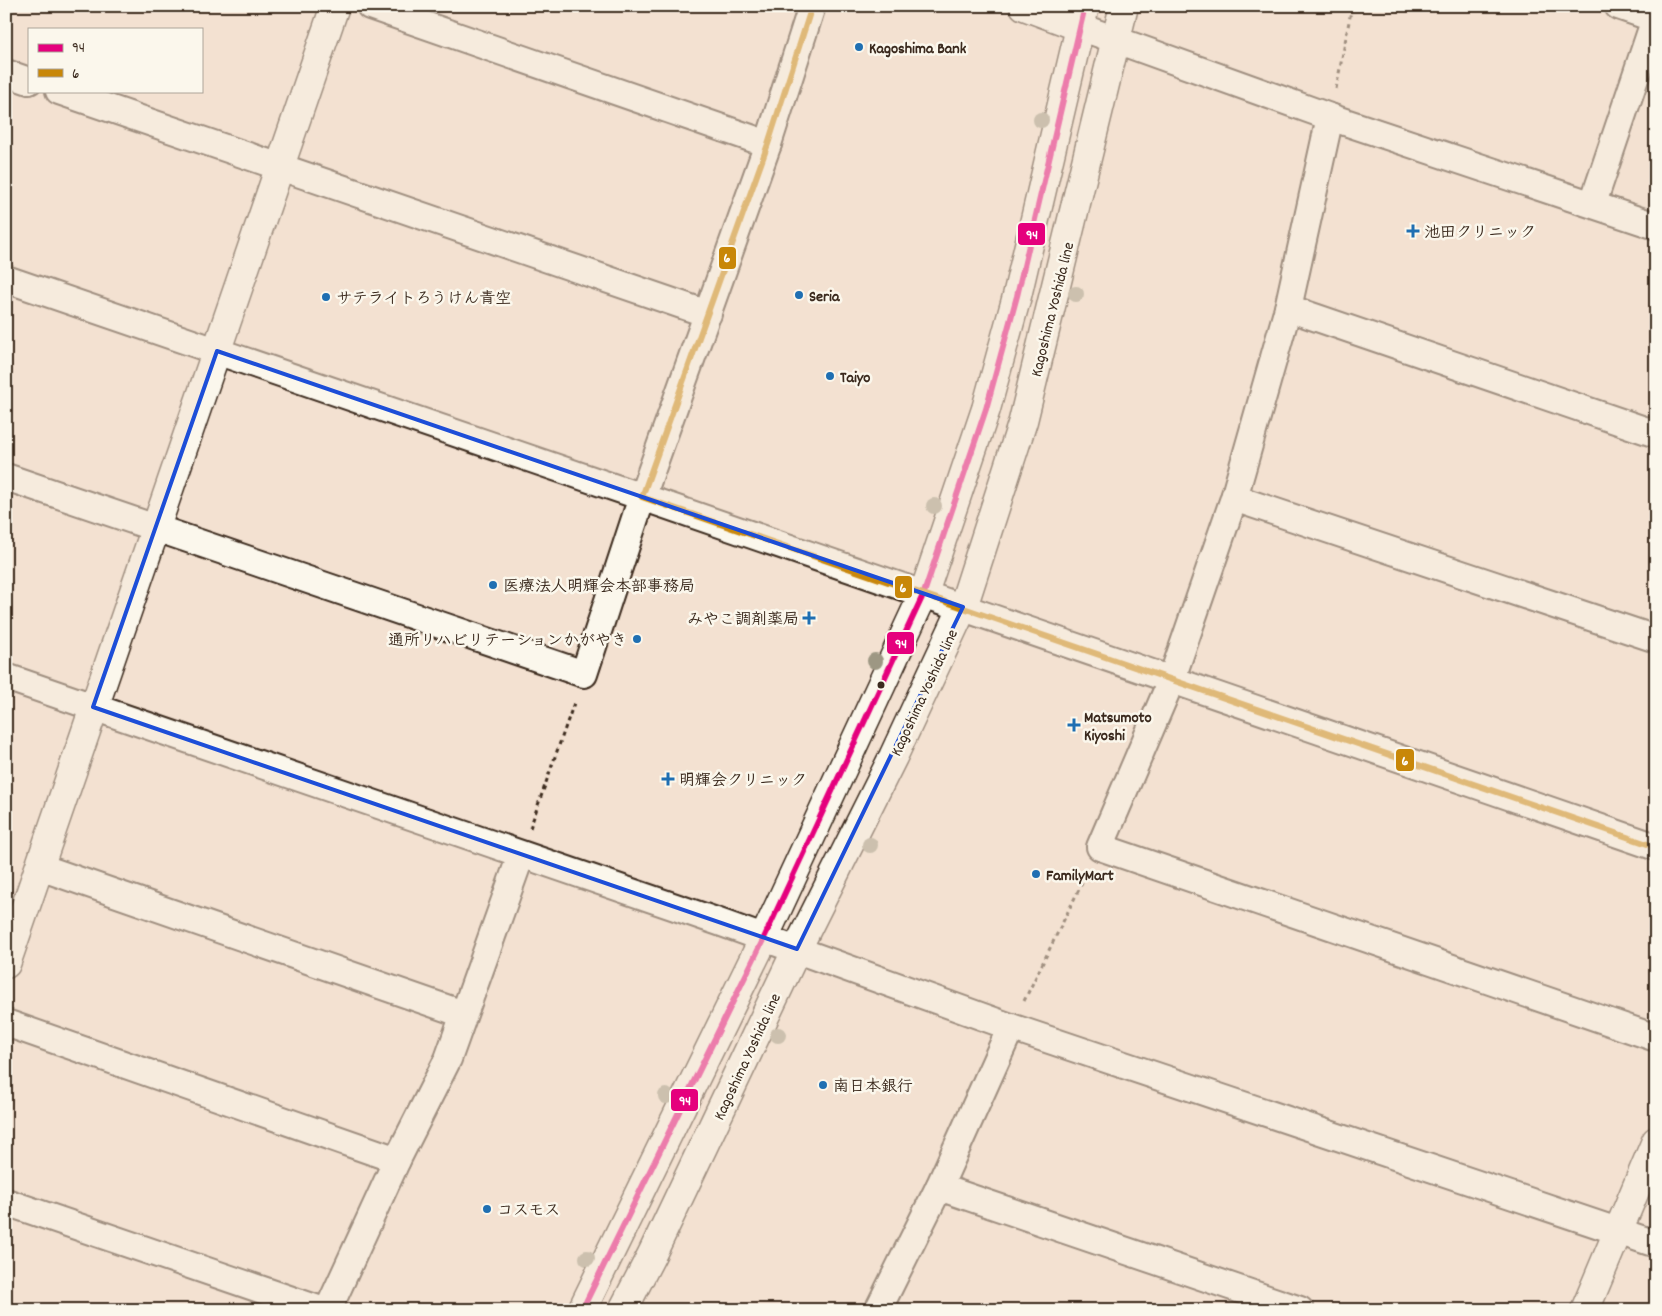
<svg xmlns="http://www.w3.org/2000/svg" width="1662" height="1316" font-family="Dekko,'Klee One',sans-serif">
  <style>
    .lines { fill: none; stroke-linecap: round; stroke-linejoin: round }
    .street-casing { stroke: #3b2a1e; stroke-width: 30 }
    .secondary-casing { stroke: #3b2a1e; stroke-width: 31 }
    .primary-casing { stroke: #3b2a1e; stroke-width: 31 }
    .path { stroke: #3b2a1e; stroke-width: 3; stroke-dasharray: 4 4; stroke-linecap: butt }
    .street { stroke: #fbf7ec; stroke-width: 26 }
    .secondary { stroke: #fbf7ec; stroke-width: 28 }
    .primary { stroke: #fbf7ec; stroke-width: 28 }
    .bus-1-casing { stroke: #fbf7ec; stroke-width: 10 }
    .bus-2-casing { stroke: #fbf7ec; stroke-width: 10 }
    .bus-1 { stroke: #e5007d; stroke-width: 6 }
    .bus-2 { stroke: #c88708; stroke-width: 6 }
    .tree { fill: #9d9783 }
    .marked { fill: none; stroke: #1d4ed8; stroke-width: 4; stroke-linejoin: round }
    .poi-dot { fill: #1f6fb2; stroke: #fbf7ec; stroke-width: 2 }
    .bus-dot { fill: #3b2a1e; stroke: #fbf7ec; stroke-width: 2 }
    .labels { text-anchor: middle; stroke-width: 5; stroke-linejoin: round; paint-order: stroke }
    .poi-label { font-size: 16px; font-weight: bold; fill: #3b2a1e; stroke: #fbf7ec; text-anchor: start }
    .street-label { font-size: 16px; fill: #3b2a1e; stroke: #fbf7ec }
    .line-badge { stroke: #fbf7ec; stroke-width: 2 }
    .badge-label { font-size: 14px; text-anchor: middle; font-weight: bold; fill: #fff }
  </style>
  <rect width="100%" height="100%" fill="#f3e1d1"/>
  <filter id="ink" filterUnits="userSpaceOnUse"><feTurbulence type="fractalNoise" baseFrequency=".02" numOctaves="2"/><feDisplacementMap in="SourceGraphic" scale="10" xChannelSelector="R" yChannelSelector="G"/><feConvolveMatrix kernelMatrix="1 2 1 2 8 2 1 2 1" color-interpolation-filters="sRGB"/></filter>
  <g filter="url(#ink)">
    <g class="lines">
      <defs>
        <g id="street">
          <path d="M 370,6 L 768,144"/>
          <path d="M 812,6 L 768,144 L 642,497 L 1656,847"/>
          <path d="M 1618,6 L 1656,19"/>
          <path d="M 1080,27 L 1330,117 L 1656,226"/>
          <path d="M 6,73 L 29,81"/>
          <path d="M 59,91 L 708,314"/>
          <path d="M 1330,117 L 1288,308 L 1234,498 L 1171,681 L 1100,847 L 1656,1038"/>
          <path d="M 1593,203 L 1655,19"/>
          <path d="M 6,279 L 642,497 L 584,674 L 6,477"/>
          <path d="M 1288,308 L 1656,434"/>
          <path d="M 1234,498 L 1656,639"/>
          <path d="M 6,677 L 719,922 L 1011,1027 L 1656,1244"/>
          <path d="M 40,867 L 463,1014"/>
          <path d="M 6,1023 L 397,1160"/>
          <path d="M 939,1187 L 1300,1310"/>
          <path d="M 6,1202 L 321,1310"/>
          <path d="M 328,1310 L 397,1160 L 448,1059 L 521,855"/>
          <path d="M 878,1310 L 939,1187 L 1011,1027"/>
        </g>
        <g id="secondary">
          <path d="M 1024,6 L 1080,27"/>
          <path d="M 6,964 L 335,6"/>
          <path d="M 1585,1310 L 1656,1141"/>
        </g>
        <g id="primary">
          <path d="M 582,1310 L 764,938 L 924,593 L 986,409 L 1017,296 L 1085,6"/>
          <path d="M 623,1310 L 652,1254 L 797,949 L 893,757 L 963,607 L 1023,421 L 1124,6"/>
        </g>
      </defs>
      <use href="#street" class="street-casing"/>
      <use href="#secondary" class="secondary-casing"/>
      <use href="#primary" class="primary-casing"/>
      <g class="path">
        <path d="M 1336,89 L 1352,6"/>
        <path d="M 530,828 L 575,700"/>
        <path d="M 1024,1001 L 1087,873"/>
      </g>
      <use href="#street" class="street"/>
      <use href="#secondary" class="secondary"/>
      <use href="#primary" class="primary"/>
      <defs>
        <path id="bus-1" d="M 582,1310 L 764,938 L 924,593 L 986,409 L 1017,296 L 1085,6"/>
        <path id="bus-2" d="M 812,6 L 768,144 L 642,497 L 1656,847"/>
      </defs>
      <use href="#bus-1" class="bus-1-casing"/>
      <use href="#bus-2" class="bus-2-casing"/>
      <use href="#bus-1" class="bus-1"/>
      <use href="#bus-2" class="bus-2"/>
    </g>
    <g class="tree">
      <circle cx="1041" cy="120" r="8"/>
      <circle cx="1076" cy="294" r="8"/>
      <circle cx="934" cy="506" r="8"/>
      <circle cx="875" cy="661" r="8"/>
      <circle cx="870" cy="845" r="8"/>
      <circle cx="778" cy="1035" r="8"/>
      <circle cx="666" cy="1096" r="8"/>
      <circle cx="587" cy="1258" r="8"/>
    </g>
  </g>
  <path d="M0 0H1662V1316H0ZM 217,351 L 963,607 L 797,949 L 93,707 Z" fill="#f3e1d1" fill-opacity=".55" fill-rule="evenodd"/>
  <path class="marked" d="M 217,351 L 963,607 L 797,949 L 93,707 Z"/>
  <g class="poi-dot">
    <circle cx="859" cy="47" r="5"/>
    <path d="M1410.5 223.5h5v5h5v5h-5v5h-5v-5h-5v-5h5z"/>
    <circle cx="799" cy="295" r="5"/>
    <circle cx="326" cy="297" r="5"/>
    <circle cx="830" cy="376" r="5"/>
    <circle cx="493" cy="585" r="5"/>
    <path d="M806.5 610.5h5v5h5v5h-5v5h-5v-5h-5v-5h5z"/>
    <circle cx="637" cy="639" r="5"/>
    <path d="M1071.5 717.5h5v5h5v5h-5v5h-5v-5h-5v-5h5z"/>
    <path d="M665.5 771.5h5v5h5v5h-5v5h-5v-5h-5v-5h5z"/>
    <circle cx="1036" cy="874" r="5"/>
    <circle cx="823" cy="1085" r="5"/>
    <circle cx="487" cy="1209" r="5"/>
  </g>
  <circle class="bus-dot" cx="881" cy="685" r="4.5"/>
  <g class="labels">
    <g class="poi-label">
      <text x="869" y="53">Kagoshima Bank</text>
      <text x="1424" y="237">池田クリニック</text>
      <text x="809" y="301">Seria</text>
      <text x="336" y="303">サテライトろうけん青空</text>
      <text x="840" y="382">Taiyo</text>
      <text x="503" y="591">医療法人明輝会本部事務局</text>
      <text x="799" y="624" text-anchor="end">みやこ調剤薬局</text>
      <text x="627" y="645" text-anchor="end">通所リハビリテーションかがやき</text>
      <text x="1084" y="722">Matsumoto<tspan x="1084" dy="18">Kiyoshi</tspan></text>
      <text x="679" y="785">明輝会クリニック</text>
      <text x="1046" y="880">FamilyMart</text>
      <text x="833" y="1091">南日本銀行</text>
      <text x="497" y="1215">コスモス</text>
    </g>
    <g class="street-label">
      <text transform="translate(1051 309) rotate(-76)" y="6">Kagoshima Yoshida line</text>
      <text transform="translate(923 692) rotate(-65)" y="6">Kagoshima Yoshida line</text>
      <text transform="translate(746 1056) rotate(-65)" y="6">Kagoshima Yoshida line</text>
    </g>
  </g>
  <g class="line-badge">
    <rect x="1017" y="222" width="29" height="24" rx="5" fill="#e5007d"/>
    <rect x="718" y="246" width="19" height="24" rx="5" fill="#c88708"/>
    <rect x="894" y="575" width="19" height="24" rx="5" fill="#c88708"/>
    <rect x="886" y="631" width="29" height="24" rx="5" fill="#e5007d"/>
    <rect x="1395" y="748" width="20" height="24" rx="5" fill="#c88708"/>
    <rect x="670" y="1088" width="29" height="24" rx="5" fill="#e5007d"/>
  </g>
  <g class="badge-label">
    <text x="1032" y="239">94</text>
    <text x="727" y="262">6</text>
    <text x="903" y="592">6</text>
    <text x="901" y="648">94</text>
    <text x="1405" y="765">6</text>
    <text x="685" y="1105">94</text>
  </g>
  <rect width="1662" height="1316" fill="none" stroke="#fbf7ec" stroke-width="25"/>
  <rect x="12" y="12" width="1637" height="1291" fill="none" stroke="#3b2a1e" stroke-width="2" filter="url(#ink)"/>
  <rect x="28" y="28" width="175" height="65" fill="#fbf7ec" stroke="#aea59a"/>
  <rect x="38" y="44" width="25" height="8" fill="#e5007d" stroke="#aea59a"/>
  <text x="72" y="52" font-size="15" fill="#3b2a1e">94</text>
  <rect x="38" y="69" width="25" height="8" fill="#c88708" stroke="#aea59a"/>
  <text x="72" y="78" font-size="15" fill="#3b2a1e">6</text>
</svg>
